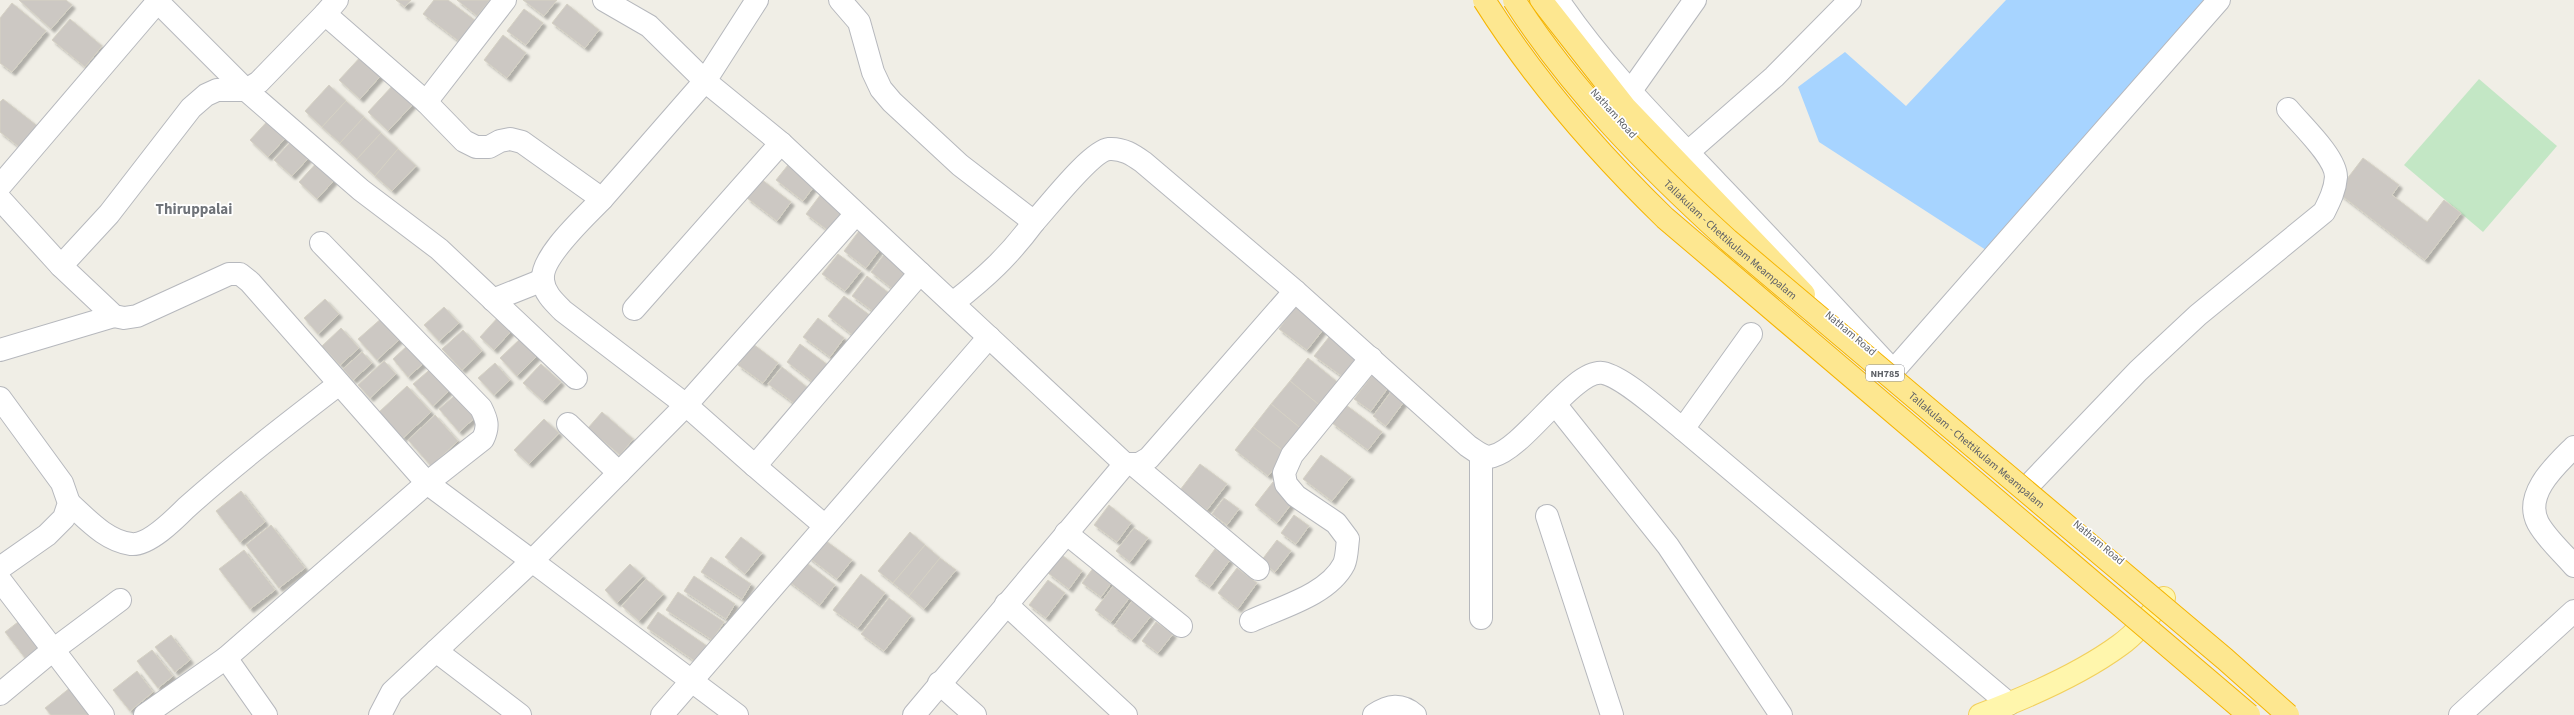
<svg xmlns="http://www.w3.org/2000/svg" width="2574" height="715" font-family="'Source Sans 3',sans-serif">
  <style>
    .green { fill: #c3e7c5 }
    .water { fill: #a7d4ff }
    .building { fill: #ccc8c3; stroke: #d5d1c4; filter: url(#shadow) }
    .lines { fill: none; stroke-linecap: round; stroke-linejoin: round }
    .minor-casing { stroke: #b6b8bd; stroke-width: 24 }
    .major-casing { stroke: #f2d05d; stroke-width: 24 }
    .highway-casing { stroke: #f6b500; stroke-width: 24 }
    .minor { stroke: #fff; stroke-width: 22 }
    .major { stroke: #fff6ac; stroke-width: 22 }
    .highway { stroke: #fde790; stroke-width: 22 }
    .highway-bridge-casing { stroke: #f6b500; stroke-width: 24; stroke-linecap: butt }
    .highway-bridge { stroke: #fde790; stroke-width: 22 }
    .labels { text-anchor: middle; stroke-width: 3.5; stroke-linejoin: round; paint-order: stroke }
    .shield { fill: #fff; stroke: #8e9095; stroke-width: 1 }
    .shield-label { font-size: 10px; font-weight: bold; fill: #5e6167 }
    .street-label { font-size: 11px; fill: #5e6167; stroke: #fff }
    .district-label { font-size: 15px; font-weight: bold; fill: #6f7379; stroke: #fff }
  </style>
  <defs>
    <filter id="shadow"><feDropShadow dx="3.5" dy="3.5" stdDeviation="1" flood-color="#0004"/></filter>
  </defs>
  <rect width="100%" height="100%" fill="#f0eee6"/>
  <path class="green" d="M 2479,79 L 2557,146 L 2483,232 L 2404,165 Z"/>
  <path class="water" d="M 2006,0 L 2205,0 L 1986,250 L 1819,142 L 1798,87 L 1845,52 L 1906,106 Z"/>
  <g class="building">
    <path d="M 19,0 L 66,0 L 72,5 L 51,29 Z"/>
    <path d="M 396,0 L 411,0 L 405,7 Z"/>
    <path d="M 434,0 L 448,0 L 476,21 L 460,42 L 423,14 Z"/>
    <path d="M 457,0 L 490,0 L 477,16 Z"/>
    <path d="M 523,0 L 557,0 L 544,16 Z"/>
    <path d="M 12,3 L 46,31 L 12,72 L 0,63 L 0,18 Z"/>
    <path d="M 567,4 L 599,30 L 585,48 L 552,23 Z"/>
    <path d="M 524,9 L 543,23 L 526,45 L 507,31 Z"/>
    <path d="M 70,19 L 102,46 L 85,67 L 52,40 Z"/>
    <path d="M 503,35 L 526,53 L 507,78 L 484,60 Z"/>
    <path d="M 364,53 L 384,72 L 360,99 L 339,80 Z"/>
    <path d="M 394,84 L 414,103 L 388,131 L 368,112 Z"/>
    <path d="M 329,85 L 346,101 L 322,127 L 305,111 Z"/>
    <path d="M 3,99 L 40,128 L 23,150 L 0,132 L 0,102 Z"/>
    <path d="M 346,101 L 364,117 L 340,143 L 322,127 Z"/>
    <path d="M 273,115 L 291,132 L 268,157 L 250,140 Z"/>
    <path d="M 364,117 L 381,133 L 357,159 L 340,143 Z"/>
    <path d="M 381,133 L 398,149 L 375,176 L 357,159 Z"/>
    <path d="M 296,136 L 314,152 L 292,176 L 274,160 Z"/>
    <path d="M 398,149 L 416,166 L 392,191 L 375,176 Z"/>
    <path d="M 2363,158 L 2399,185 L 2392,195 L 2427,222 L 2444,200 L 2461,213 L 2425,260 L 2337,192 Z"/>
    <path d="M 320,159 L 338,176 L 317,199 L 299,182 Z"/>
    <path d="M 788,165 L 815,185 L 803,201 L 776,180 Z"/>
    <path d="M 761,179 L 791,202 L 777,221 L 747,198 Z"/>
    <path d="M 821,194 L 845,212 L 830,232 L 806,214 Z"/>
    <path d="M 859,231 L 881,248 L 866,268 L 844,251 Z"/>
    <path d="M 886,252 L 909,270 L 894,290 L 871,272 Z"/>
    <path d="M 838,254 L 861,271 L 845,291 L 822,274 Z"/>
    <path d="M 867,276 L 889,293 L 874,312 L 852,296 Z"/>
    <path d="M 844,296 L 871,316 L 855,337 L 828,316 Z"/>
    <path d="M 325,299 L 339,314 L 318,334 L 304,318 Z"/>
    <path d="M 1297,304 L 1326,326 L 1307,350 L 1279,329 Z"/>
    <path d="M 444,307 L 459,323 L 439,341 L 424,325 Z"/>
    <path d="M 500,315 L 514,328 L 494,350 L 480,337 Z"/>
    <path d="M 383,317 L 402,337 L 377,360 L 358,339 Z"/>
    <path d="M 818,318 L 844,338 L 830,357 L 803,337 Z"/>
    <path d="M 341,328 L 359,348 L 340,365 L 322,346 Z"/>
    <path d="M 463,330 L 482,351 L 462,370 L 442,349 Z"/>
    <path d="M 522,337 L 538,355 L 517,376 L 500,358 Z"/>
    <path d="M 1329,337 L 1357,358 L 1343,377 L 1314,356 Z"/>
    <path d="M 409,344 L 425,362 L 408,377 L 393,359 Z"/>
    <path d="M 753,344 L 778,363 L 763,383 L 738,365 Z"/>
    <path d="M 800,344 L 828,365 L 814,383 L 787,362 Z"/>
    <path d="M 362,352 L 372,363 L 353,380 L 343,369 Z"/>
    <path d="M 1308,358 L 1341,385 L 1323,408 L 1290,381 Z"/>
    <path d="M 384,361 L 396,374 L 370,398 L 358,385 Z"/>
    <path d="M 495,363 L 510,380 L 494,395 L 478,378 Z"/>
    <path d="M 541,364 L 561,382 L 543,401 L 523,383 Z"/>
    <path d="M 434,366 L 453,387 L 433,406 L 413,384 Z"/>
    <path d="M 782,367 L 808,388 L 795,404 L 768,384 Z"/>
    <path d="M 1377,369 L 1393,381 L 1371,411 L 1354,399 Z"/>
    <path d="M 1290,381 L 1323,408 L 1304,431 L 1271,404 Z"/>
    <path d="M 407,386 L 431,412 L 403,438 L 379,412 Z"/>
    <path d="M 1393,389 L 1406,399 L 1386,426 L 1373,416 Z"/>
    <path d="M 459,392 L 479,414 L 459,432 L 439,409 Z"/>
    <path d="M 1271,404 L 1304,431 L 1286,453 L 1253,427 Z"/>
    <path d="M 1346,405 L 1382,432 L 1368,450 L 1332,423 Z"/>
    <path d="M 602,412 L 633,439 L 620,455 L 588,428 Z"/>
    <path d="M 435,415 L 458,441 L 431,466 L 408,440 Z"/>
    <path d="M 544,419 L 559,433 L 529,464 L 514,450 Z"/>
    <path d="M 1253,427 L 1286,453 L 1268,476 L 1235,450 Z"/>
    <path d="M 1321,455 L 1351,477 L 1332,501 L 1303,479 Z"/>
    <path d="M 1200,464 L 1227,484 L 1207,510 L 1180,490 Z"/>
    <path d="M 1273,482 L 1295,499 L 1277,523 L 1255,505 Z"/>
    <path d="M 241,491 L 265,522 L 240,542 L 216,511 Z"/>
    <path d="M 1224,498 L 1239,509 L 1227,525 L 1212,514 Z"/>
    <path d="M 1109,505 L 1131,523 L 1117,542 L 1094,525 Z"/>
    <path d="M 1294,515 L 1309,526 L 1296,544 L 1281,533 Z"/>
    <path d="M 271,525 L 305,568 L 279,588 L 246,545 Z"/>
    <path d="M 1134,528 L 1148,538 L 1130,562 L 1116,551 Z"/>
    <path d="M 910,532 L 925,545 L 893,583 L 878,571 Z"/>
    <path d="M 741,537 L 762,553 L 745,574 L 725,557 Z"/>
    <path d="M 822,538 L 852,560 L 837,579 L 808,557 Z"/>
    <path d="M 1277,540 L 1291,551 L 1275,572 L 1261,561 Z"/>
    <path d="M 925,545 L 940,558 L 909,596 L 893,583 Z"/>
    <path d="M 1215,549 L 1230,560 L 1210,587 L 1195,576 Z"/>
    <path d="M 244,550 L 275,590 L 250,609 L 219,569 Z"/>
    <path d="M 1062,555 L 1082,571 L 1069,589 L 1048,573 Z"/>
    <path d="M 711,557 L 751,584 L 742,599 L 701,572 Z"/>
    <path d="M 940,558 L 956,570 L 924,609 L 909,596 Z"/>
    <path d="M 803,560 L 835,585 L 820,605 L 787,580 Z"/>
    <path d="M 1097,563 L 1115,578 L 1101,597 L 1082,583 Z"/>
    <path d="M 630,564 L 643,576 L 617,603 L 605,590 Z"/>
    <path d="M 1237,568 L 1257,583 L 1238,609 L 1218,593 Z"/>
    <path d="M 861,574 L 885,593 L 858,628 L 833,610 Z"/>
    <path d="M 694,576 L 735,604 L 726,619 L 684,591 Z"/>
    <path d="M 646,579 L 663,594 L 639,621 L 622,606 Z"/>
    <path d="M 1048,580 L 1065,593 L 1046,618 L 1029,605 Z"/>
    <path d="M 1114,585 L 1130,597 L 1111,622 L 1095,610 Z"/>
    <path d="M 678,592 L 724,622 L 712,640 L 666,610 Z"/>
    <path d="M 889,598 L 911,616 L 884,651 L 861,634 Z"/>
    <path d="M 1132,601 L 1151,616 L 1132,640 L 1114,626 Z"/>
    <path d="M 658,612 L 707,646 L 696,662 L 647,628 Z"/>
    <path d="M 22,619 L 42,645 L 25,658 L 5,632 Z"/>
    <path d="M 1156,622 L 1173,634 L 1158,653 L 1142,641 Z"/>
    <path d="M 171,635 L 190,660 L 175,672 L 155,647 Z"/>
    <path d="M 152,650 L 173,676 L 158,688 L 137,661 Z"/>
    <path d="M 137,671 L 153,692 L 130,711 L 113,690 Z"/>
    <path d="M 71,687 L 92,715 L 51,715 L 45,708 Z"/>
  </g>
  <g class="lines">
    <defs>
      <g id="minor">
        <path d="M 337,0 L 325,14 L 426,102 L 464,141 L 476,147 L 489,147 L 500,141 L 510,139 L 522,142 L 602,199 L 705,81 L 649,26 L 604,0"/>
        <path d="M 840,0 L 859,22 L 873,72 L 881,89 L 892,102 L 960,165 L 1034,222 C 1048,207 1091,151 1109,149 C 1123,148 1133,155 1143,162 L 1295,291"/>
        <path d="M 1558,0 C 1604,68 1661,124 1717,183 C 1774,242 1829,302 1885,362"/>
        <path d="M 158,2 L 246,90 L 361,190 L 439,249 L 576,378"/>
        <path d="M 1630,92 L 1695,0"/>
        <path d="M 426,102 L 505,0"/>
        <path d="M 1687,153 L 1774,77 L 1850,0"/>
        <path d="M 0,186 L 159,0"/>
        <path d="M 0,199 L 61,266 L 114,316 L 124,318 L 137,316 L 229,274 L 240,274 L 250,282 L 427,483 L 226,658 L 145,715"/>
        <path d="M 602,199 C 586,216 540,257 543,280 C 544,293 554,302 563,311 L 686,405 L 855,215"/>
        <path d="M 321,243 L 481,408 C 487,420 489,426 483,439 L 427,483 L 532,561 L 392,692 L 380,715"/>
        <path d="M 61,266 L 109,214 L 191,108 L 206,95 L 217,90 L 246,90 L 259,82 L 325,14"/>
        <path d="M 493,300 L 543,280"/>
        <path d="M 953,303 C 986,277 1008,257 1034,222"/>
        <path d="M 634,309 L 781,143"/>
        <path d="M 0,350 L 114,316"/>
        <path d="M 1894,370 L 2219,0"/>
        <path d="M 0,398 L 62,483 L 69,503 L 64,518 L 47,535 L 0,568"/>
        <path d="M 1555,404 L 1668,546 L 1781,715"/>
        <path d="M 568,424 L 619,473"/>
        <path d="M 1683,429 L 2009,704"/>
        <path d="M 2574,447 C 2556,465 2523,494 2538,523 C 2546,538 2563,553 2574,566"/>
        <path d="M 1125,464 L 1139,464 L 1149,458 L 1295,291 L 1468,446 C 1476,451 1484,459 1493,456 C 1525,448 1574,368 1603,373 C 1624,377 1665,415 1683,429 L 1751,334"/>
        <path d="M 1134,465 L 1258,569"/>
        <path d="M 755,466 L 825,526"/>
        <path d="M 2030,484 L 2138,371 L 2198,315 L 2324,212 C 2330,200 2335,190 2336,177 C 2336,157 2301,125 2288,109"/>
        <path d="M 69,503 C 87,519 106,541 131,544 C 148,546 175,519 186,508 C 235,464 287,424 339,384"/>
        <path d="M 1547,516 L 1612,715"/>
        <path d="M 1066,533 L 1181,626"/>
        <path d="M 0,580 L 103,715"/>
        <path d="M 1006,604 L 1126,715"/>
        <path d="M 1481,618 L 1481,455"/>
        <path d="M 1251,621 C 1281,607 1328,595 1344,564 C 1347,557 1347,546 1348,539 L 1336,523 L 1296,496 L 1286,484 L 1284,473 L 1292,455 L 1371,358"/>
        <path d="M 436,651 L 520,715"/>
        <path d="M 226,658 L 266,715"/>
        <path d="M 939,683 L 975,715"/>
        <path d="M 0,694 L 53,650 L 120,600"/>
        <path d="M 662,715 L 989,337"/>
        <path d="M 737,715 L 532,561 L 686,405 L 755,466 L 920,273 L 781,143 L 705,81 L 757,0"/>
        <path d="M 914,715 L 1125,464 L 920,273"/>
        <path d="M 1374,715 C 1389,705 1401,703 1415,715"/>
        <path d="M 2460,715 L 2574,611"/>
      </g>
      <path id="major" d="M 1980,715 C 2025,698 2082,673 2120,645 C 2138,632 2151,614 2164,598"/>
      <path id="highway" d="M 1541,0 L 1625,107 L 1804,294"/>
    </defs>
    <use href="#minor" class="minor-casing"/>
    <use href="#major" class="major-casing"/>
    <use href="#highway" class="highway-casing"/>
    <use href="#minor" class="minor"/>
    <use href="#major" class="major"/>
    <use href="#highway" class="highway"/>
    <defs>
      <g id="highway-bridge">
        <path d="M 1484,0 C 1535,81 1597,152 1665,218 L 2249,715"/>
        <path id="s1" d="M 1514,0 C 1572,91 1648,167 1728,240 L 2225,659 L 2288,715"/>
      </g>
    </defs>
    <use href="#highway-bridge" class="highway-bridge-casing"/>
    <use href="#highway-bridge" class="highway-bridge"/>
  </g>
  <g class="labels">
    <rect class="shield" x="1866" y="365" width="38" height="16" rx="3"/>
    <g class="shield-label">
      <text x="1885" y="377">NH785</text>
    </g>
    <g class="street-label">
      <text transform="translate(1614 113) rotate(48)" y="4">Natham Road</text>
      <text dy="4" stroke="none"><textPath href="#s1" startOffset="324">Tallakulam - Chettikulam Meampalam</textPath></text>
      <text transform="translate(1851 333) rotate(40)" y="4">Natham Road</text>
      <text dy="4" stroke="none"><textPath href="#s1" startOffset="648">Tallakulam - Chettikulam Meampalam</textPath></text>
      <text transform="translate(2099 542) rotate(40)" y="4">Natham Road</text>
    </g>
    <g class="district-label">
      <text x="194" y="214">Thiruppalai</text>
    </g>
  </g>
</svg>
